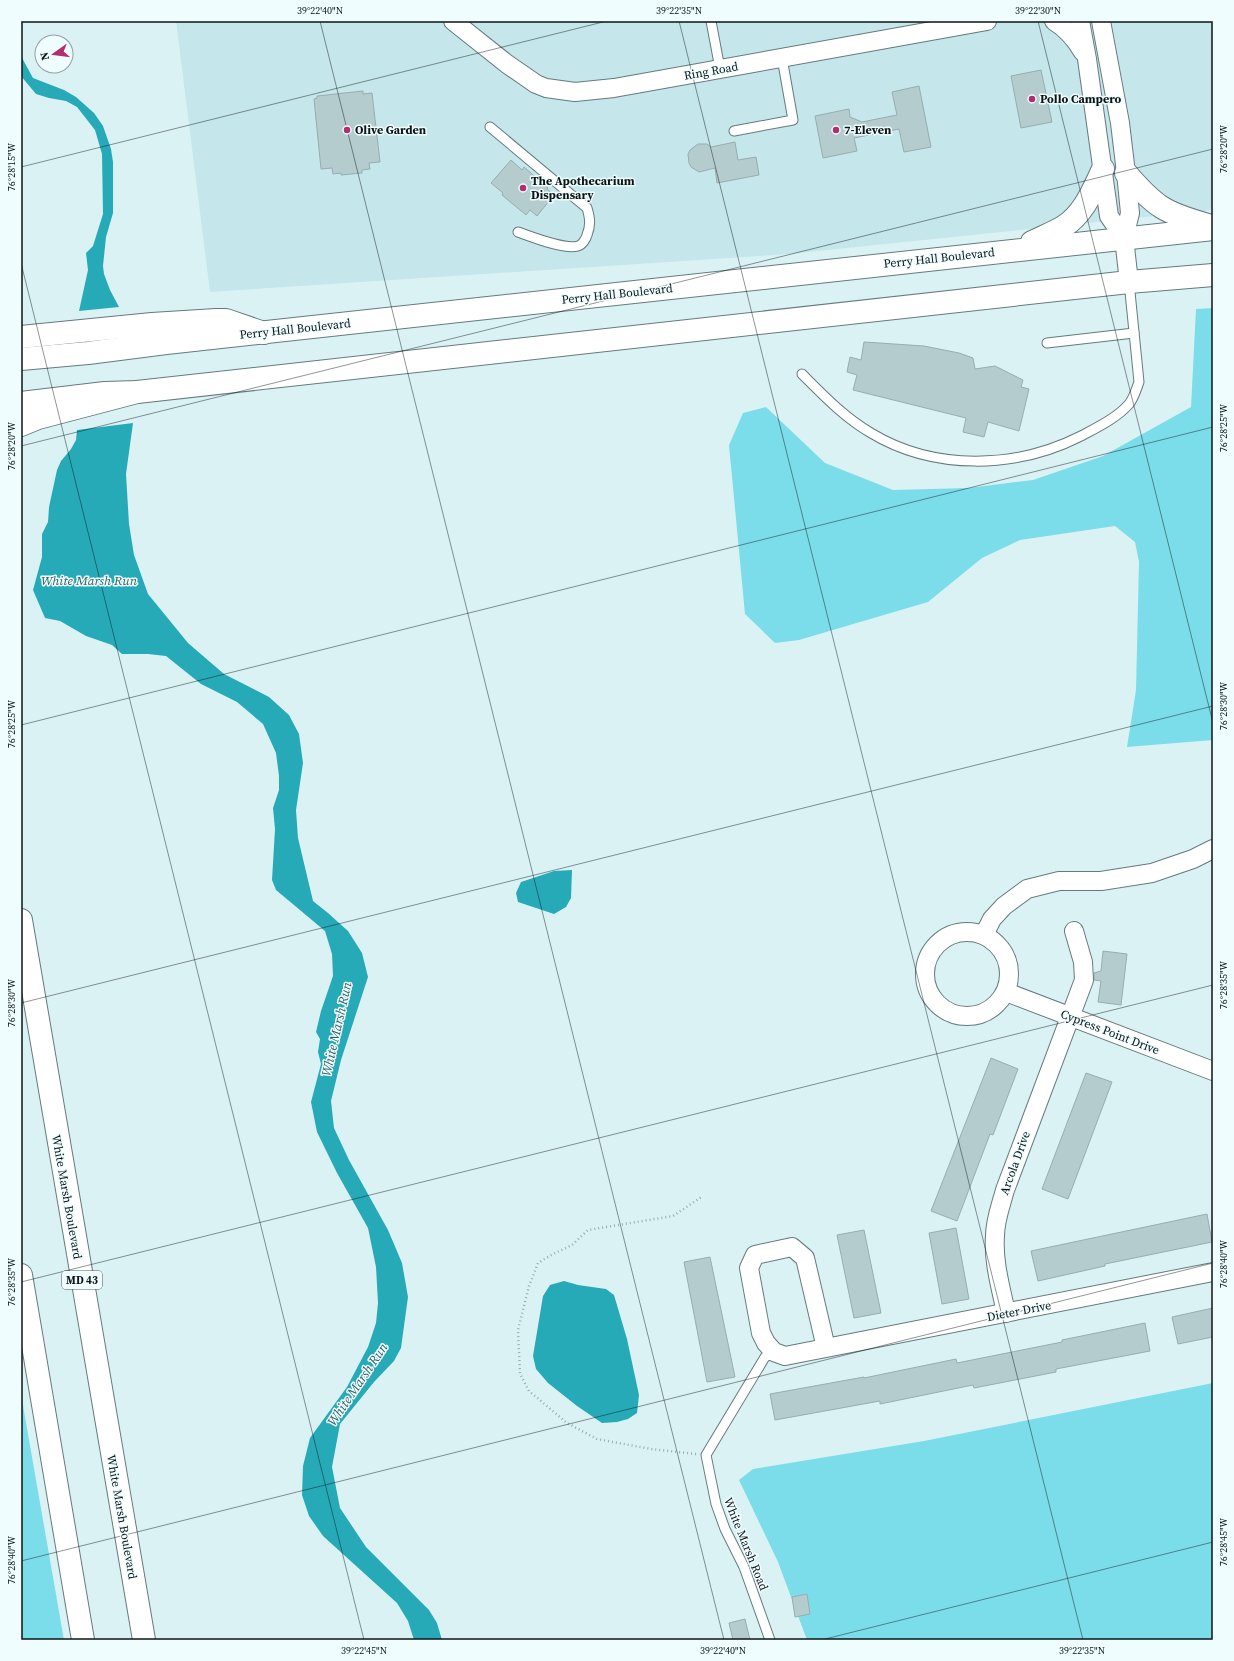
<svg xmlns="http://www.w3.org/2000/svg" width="1234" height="1661" font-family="'Source Serif 4',serif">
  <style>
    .built { fill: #c5e6ea }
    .green { fill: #7cddea }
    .water { fill: #27aab8 }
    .building { fill: #b5ccce; stroke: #97adb0 }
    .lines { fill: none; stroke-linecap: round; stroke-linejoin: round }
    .service-casing { stroke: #657a7d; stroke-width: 11 }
    .minor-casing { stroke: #657a7d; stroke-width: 20 }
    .secondary-casing { stroke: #657a7d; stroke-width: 24 }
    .trunk-casing { stroke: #657a7d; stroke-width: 24 }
    .path { stroke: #9aacaf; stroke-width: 2.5; stroke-dasharray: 1 3; stroke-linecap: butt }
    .service { stroke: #fff; stroke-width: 9 }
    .minor { stroke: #fff; stroke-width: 18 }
    .secondary { stroke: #fff; stroke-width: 22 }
    .trunk { stroke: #fff; stroke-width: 22 }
    .ticks { fill: none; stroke: #0c1416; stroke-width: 1; stroke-opacity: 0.45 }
    .poi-dot { fill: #b42d6e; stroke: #effdff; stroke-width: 1.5 }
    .labels { text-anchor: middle; stroke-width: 3; stroke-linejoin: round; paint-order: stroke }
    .shield { fill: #effdff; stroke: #505a5c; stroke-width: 1 }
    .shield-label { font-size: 11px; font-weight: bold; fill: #0c1416 }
    .street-label { font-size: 12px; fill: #0c1416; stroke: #effdff }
    .poi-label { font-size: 12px; font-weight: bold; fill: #0c1416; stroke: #effdff; text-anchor: start }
    .water-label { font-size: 13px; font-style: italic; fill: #2d6066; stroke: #effdff }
    .neatline { fill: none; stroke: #0c1416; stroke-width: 1.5 }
    .ticks-label { font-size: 10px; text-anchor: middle; fill: #0c1416 }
  </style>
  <rect width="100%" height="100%" fill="#dbf2f5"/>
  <path class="built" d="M 176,21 L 1213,21 L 1213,210 L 789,254 L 210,292 Z"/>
  <g class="green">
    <path d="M 1213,308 L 1213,740 L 1127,747 L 1136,690 L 1139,562 L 1135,542 L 1115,526 L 1020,540 L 982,558 L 928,602 L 799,640 L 775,643 L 745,614 L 729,445 L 743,413 L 766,407 L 825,463 L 893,490 L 968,488 L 1033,480 L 1103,456 L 1191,407 L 1196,309 Z"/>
    <path d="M 1213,1383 L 1213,1640 L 807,1640 L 778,1562 L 739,1480 L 753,1469 L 924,1441 Z"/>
    <path d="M 21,1394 L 64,1640 L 21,1640 Z"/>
  </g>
  <g class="water">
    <path d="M 21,56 L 33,78 L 64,90 L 76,97 L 94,113 L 103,126 L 111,149 L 113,162 L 113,213 L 106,237 L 103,266 L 104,274 L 110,290 L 119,307 L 79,311 L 88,270 L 86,253 L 93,246 L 103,214 L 102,154 L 95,130 L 77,107 L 66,101 L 49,98 L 36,94 L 21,76 Z"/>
    <path d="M 133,423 L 126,474 L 129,524 L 134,555 L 148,594 L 188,643 L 224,674 L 269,697 L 289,715 L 299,734 L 303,763 L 296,810 L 298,838 L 313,901 L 328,913 L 348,931 L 362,953 L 368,977 L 341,1060 L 331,1101 L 334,1128 L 349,1160 L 388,1230 L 402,1263 L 408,1297 L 401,1348 L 394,1361 L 374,1382 L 340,1424 L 332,1467 L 340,1508 L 366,1547 L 429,1610 L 437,1623 L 442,1640 L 414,1640 L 408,1621 L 397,1603 L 323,1536 L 309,1516 L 302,1495 L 303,1466 L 310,1438 L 347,1387 L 368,1347 L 376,1323 L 378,1303 L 376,1267 L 368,1228 L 337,1173 L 317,1132 L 311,1102 L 321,1064 L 318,1052 L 320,1039 L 316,1032 L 321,1011 L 333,976 L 332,954 L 325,931 L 276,890 L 272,880 L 275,829 L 273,808 L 279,790 L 279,776 L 276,753 L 263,724 L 237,702 L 201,684 L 166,656 L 148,654 L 122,654 L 112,645 L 86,636 L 60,621 L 45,618 L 33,590 L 42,557 L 42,534 L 48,522 L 49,507 L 57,470 L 61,461 L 71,449 L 76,440 L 77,430 Z"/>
    <path d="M 572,870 L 571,898 L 566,907 L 554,914 L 518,902 L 516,893 L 521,882 L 554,871 Z"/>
    <path d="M 564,1281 L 578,1285 L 606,1289 L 614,1295 L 627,1339 L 639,1395 L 637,1413 L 628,1419 L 617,1422 L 602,1423 L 577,1406 L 548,1383 L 536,1369 L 533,1356 L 543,1296 L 550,1285 Z"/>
  </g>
  <g class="building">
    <path d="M 1041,70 L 1052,122 L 1021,128 L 1011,76 Z"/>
    <path d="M 919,86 L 931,147 L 904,152 L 899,129 L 854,138 L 857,151 L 823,158 L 815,116 L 849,109 L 850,117 L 862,122 L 897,115 L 892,92 Z"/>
    <path d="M 363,91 L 363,94 L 372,93 L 380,162 L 369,163 L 370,169 L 362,170 L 362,173 L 341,175 L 341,173 L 333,174 L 332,168 L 321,169 L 314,99 L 317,98 L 317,96 Z"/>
    <path d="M 735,142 L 738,160 L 756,157 L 759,175 L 717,183 L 715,168 L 699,172 L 691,167 L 689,163 L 688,154 L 690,150 L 698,144 L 707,144 L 711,147 Z"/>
    <path d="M 511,160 L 522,170 L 524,167 L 548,188 L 547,189 L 554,195 L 537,216 L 530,210 L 526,215 L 502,195 L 503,193 L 491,183 Z"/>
    <path d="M 864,342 L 924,346 L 959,353 L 973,358 L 975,369 L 995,366 L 1023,380 L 1021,387 L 1029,389 L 1019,431 L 988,422 L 984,437 L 963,432 L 966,418 L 853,390 L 857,375 L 847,372 L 850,357 L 861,360 Z"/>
    <path d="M 1103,951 L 1127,954 L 1121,1005 L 1098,1002 L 1101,981 L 1094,980 L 1094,973 L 1101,971 Z"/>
    <path d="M 991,1058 L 1018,1069 L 993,1135 L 990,1134 L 957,1221 L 931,1211 Z"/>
    <path d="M 1086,1073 L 1112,1082 L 1068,1199 L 1042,1189 Z"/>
    <path d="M 1207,1214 L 1212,1242 L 1105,1264 L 1105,1266 L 1038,1281 L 1031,1251 Z"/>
    <path d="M 956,1228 L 969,1299 L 942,1304 L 929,1233 Z"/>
    <path d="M 864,1230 L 881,1313 L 854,1318 L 837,1235 Z"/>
    <path d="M 710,1257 L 735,1377 L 707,1382 L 684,1262 Z"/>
    <path d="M 1213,1308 L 1213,1337 L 1178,1344 L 1172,1317 Z"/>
    <path d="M 1145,1323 L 1150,1351 L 1056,1369 L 1056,1372 L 974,1388 L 973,1385 L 880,1404 L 880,1401 L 775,1420 L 770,1394 L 864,1377 L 864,1378 L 956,1359 L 957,1363 L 1062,1342 L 1062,1340 Z"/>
    <path d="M 807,1594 L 810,1614 L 795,1617 L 792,1597 Z"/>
    <path d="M 745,1619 L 750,1640 L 733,1640 L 729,1623 Z"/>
  </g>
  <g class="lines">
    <defs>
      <g id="service">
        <path d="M 711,21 L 720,69"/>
        <path d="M 490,127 L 587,208 C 590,218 591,225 587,235 C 586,239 582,245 578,246 C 564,250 532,237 518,232"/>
        <path d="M 734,131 L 793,120 L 782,58"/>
        <path d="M 1047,343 L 1134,333"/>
        <path d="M 802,374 C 824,396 844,417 871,433 C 934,471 1016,469 1081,436 C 1096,428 1117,418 1129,404 C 1134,398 1136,390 1139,382 L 1129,282"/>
        <path d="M 770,1640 L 744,1567 L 725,1529 L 716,1504 L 706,1455 L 765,1357 L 774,1352"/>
      </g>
      <g id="minor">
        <path d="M 453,21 L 507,64 L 536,84 L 546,88 L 575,92 L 614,88 L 987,21"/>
        <path d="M 1054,21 C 1067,29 1075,38 1083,52"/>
        <path d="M 1080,21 L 1087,59 L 1109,216 L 1124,238"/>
        <path d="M 1101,21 L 1120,123 L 1126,173 L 1130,213 L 1124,238 L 1129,282"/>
        <circle cx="967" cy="974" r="42"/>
        <path d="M 984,935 L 992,919 L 1004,906 L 1027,889 L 1059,881 L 1101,881 L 1152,873 L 1193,859 L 1213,849"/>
        <path d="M 1006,992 L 1213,1071"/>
        <path d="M 1006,1313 C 1001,1288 993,1262 995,1236 C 995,1220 1001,1205 1005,1190 L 1084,980 L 1083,962 L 1074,931"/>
        <path d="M 826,1348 L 805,1258 L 792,1247 L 755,1255 L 749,1268 L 761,1333 L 766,1343 L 774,1352 L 785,1356 L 1213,1272"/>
      </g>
      <g id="secondary">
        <path d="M 1126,173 C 1155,207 1165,213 1208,225"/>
        <path d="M 1032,242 C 1042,237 1053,233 1063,227 C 1084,214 1093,190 1103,169"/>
        <path d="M 21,359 L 88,353 L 166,343 L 1213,229"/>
        <path d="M 21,403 L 105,393 L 137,392 L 1129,282 L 1213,275"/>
      </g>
      <g id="trunk">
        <path d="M 21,337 L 152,324 L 216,320 L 226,320 L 264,333"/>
        <path d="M 21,425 L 38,418 L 137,392"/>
        <path d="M 21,920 L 144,1640"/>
        <path d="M 21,1275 L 83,1640"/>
      </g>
    </defs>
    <use href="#service" class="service-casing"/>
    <use href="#minor" class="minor-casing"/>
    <use href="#secondary" class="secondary-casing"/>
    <use href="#trunk" class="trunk-casing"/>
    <path class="path" d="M 696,1454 L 651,1449 L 597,1439 L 567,1423 L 529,1391 L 520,1374 L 518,1330 L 529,1286 L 538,1263 L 553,1254 L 572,1245 L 588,1230 L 673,1216 L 703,1196"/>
    <use href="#service" class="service"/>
    <use href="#minor" class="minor"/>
    <use href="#secondary" class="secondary"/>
    <use href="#trunk" class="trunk"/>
  </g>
  <path class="ticks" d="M 320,21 L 724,1640M 679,21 L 1083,1640M 1038,21 L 1213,723M 21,167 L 607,21M 21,263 L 364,1640M 21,446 L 1213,149M 21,725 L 1213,427M 21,1003 L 1213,706M 21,1282 L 1213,985M 21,1561 L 1213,1263M 821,1640 L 1213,1542"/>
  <g class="poi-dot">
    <circle cx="1032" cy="99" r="4"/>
    <circle cx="347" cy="130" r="4"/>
    <circle cx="836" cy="130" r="4"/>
    <circle cx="523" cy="188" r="4"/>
  </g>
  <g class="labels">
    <rect class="shield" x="62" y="1271" width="40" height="18" rx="3"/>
    <g class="shield-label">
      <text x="82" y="1284">MD 43</text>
    </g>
    <g class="street-label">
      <text transform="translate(711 71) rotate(-10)" y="4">Ring Road</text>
      <text transform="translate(939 258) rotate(-6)" y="4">Perry Hall Boulevard</text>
      <text transform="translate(617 294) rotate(-6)" y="4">Perry Hall Boulevard</text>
      <text transform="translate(295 329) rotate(-6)" y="4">Perry Hall Boulevard</text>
      <text transform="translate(1110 1032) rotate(21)" y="4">Cypress Point Drive</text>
      <text transform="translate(1015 1163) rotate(-70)" y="4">Arcola Drive</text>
      <text transform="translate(67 1197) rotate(80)" y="4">White Marsh Boulevard</text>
      <text transform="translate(1019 1311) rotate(-11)" y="4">Dieter Drive</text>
      <text transform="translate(122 1517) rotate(80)" y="4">White Marsh Boulevard</text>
      <text transform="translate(746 1544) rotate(68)" y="4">White Marsh Road</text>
    </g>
    <g class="poi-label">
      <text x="1040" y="103">Pollo Campero</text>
      <text x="355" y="134">Olive Garden</text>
      <text x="844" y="134">7-Eleven</text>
      <text x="531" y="185">The Apothecarium<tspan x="531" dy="14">Dispensary</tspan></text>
    </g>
    <g class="water-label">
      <text x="89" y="585">White Marsh Run</text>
      <text transform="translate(336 1029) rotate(-77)" y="5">White Marsh Run</text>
      <text transform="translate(357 1384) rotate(-56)" y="5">White Marsh Run</text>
    </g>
  </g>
  <rect width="1234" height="1661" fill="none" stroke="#effdff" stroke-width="44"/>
  <g transform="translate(54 54) rotate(256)"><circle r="19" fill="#effdff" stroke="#94a0a2"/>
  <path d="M0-3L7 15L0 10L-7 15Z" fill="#b42d6e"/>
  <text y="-6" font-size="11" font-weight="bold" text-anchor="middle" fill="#0c1416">N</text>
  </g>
  <rect x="22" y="22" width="1190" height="1617" class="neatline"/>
  <g class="ticks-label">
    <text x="320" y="14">39°22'40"N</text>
    <text x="679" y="14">39°22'35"N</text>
    <text x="1038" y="14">39°22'30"N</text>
    <text transform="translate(1223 149) rotate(-90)" y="4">76°28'20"W</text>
    <text transform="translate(11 167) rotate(-90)" y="4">76°28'15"W</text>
    <text transform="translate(1223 428) rotate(-90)" y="4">76°28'25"W</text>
    <text transform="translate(11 446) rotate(-90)" y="4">76°28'20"W</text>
    <text transform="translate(1223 706) rotate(-90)" y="4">76°28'30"W</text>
    <text transform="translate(11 724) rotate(-90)" y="4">76°28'25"W</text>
    <text transform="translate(1223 985) rotate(-90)" y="4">76°28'35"W</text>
    <text transform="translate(11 1003) rotate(-90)" y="4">76°28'30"W</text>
    <text transform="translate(1223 1264) rotate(-90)" y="4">76°28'40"W</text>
    <text transform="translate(11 1282) rotate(-90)" y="4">76°28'35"W</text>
    <text transform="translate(1223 1542) rotate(-90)" y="4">76°28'45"W</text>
    <text transform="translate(11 1560) rotate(-90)" y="4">76°28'40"W</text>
    <text x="364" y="1654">39°22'45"N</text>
    <text x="723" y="1654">39°22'40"N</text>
    <text x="1082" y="1654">39°22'35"N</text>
  </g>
</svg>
